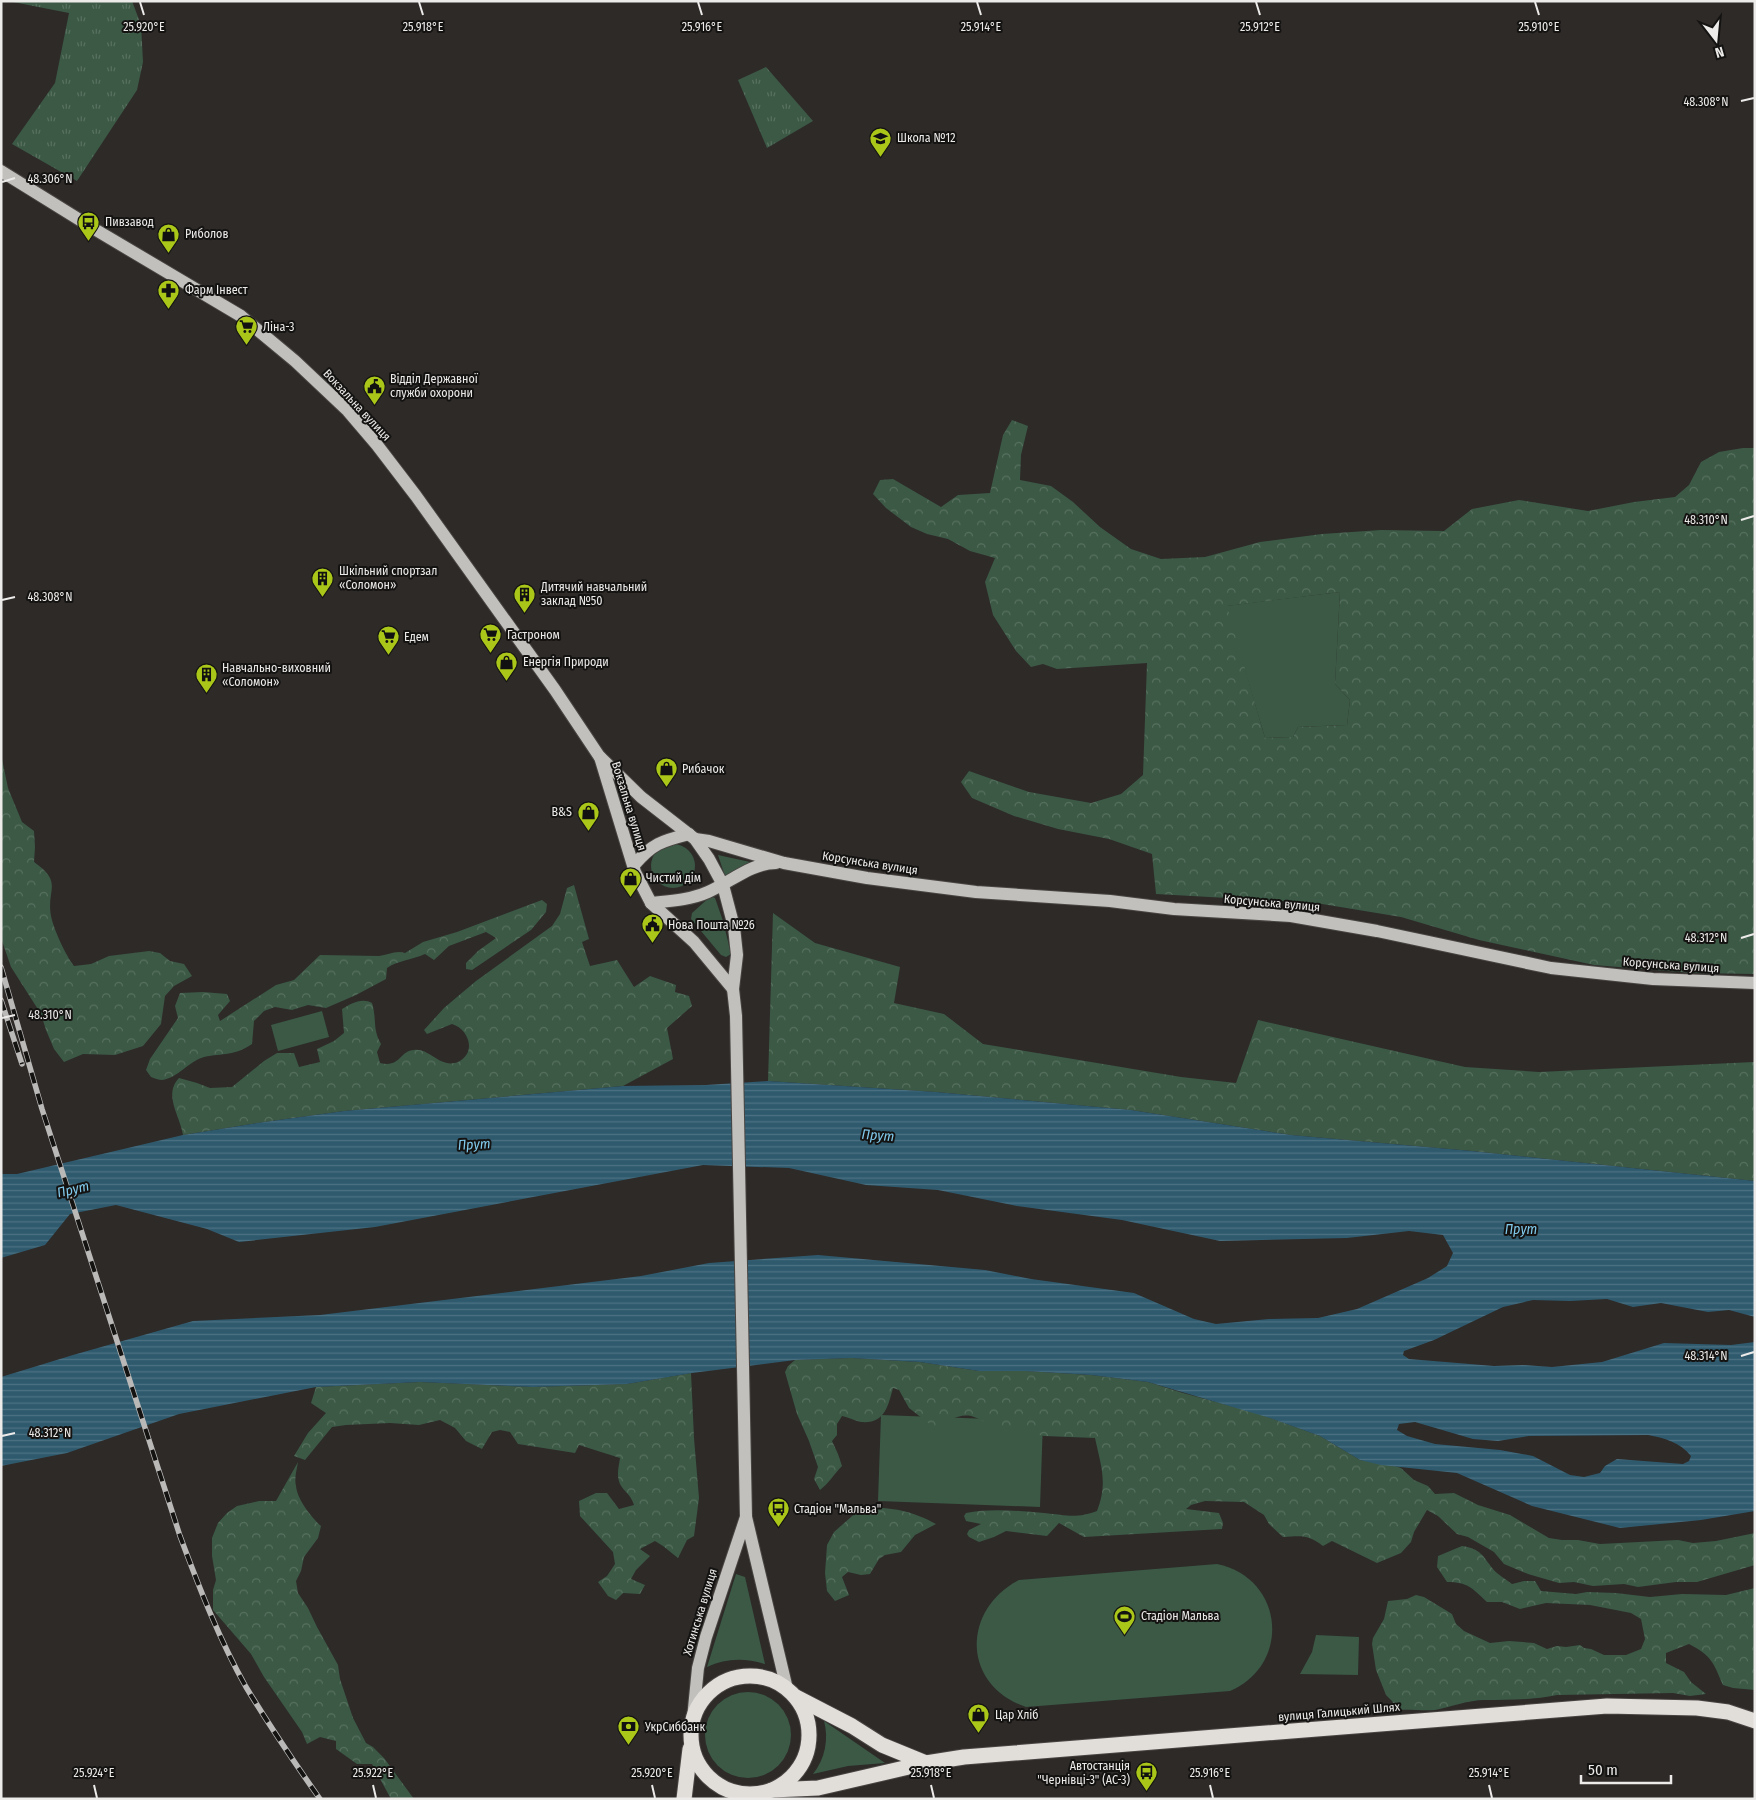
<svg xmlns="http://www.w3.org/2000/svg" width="1756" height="1800" font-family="'Fira Sans Condensed',sans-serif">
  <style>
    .green { fill: #3b5945 }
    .forest { fill: url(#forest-crowns); fill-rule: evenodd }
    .park { fill: url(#park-tufts) }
    .water { fill: url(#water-rules); fill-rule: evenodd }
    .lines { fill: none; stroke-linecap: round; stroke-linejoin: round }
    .major-casing { stroke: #484543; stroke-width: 14 }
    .highway-casing { stroke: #484543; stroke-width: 17 }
    .major { stroke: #c2c0bd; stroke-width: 12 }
    .highway { stroke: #e1deda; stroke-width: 15 }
    .rail-casing { stroke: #bbb9b8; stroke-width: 5.5 }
    .rail { stroke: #141312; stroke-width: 4; stroke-dasharray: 11; stroke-linecap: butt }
    .ticks { fill: none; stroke: #edebea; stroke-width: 2 }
    .labels { text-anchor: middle; stroke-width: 4; stroke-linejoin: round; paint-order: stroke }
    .poi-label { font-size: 12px; fill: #edebea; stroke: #141312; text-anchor: start }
    .street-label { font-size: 12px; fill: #edebea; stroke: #141312 }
    .water-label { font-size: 14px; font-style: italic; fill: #80caec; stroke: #141312 }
    .ticks-label { font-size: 12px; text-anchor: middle; fill: #edebea; stroke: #141312; stroke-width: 4; stroke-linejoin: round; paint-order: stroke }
  </style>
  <defs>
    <pattern id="forest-crowns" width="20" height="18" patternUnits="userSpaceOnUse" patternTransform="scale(1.25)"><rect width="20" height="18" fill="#3b5945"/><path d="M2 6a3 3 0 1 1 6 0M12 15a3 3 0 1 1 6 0" fill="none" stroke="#587160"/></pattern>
    <pattern id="park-tufts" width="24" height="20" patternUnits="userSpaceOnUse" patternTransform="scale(1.25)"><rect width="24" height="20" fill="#3b5945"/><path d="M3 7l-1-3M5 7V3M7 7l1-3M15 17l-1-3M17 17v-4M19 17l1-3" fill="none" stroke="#587160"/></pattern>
    <pattern id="water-rules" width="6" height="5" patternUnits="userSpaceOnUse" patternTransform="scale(1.25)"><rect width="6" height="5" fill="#2f5a6e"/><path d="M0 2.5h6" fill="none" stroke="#4d7283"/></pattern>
  </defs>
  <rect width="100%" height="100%" fill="#2d2a28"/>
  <g class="green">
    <path d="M 1340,592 L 1335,684 L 1350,700 L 1347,725 L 1298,727 L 1293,737 L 1265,738 L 1226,606 Z"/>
    <circle cx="673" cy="866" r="22"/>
    <path d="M 718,855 L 750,862 L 726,879 Z"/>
    <path d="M 711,896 L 715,898 L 723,921 L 731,954 L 726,957 L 721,955 L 691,919 L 692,913 Z"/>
    <path d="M 322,1011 L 329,1037 L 278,1051 L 271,1025 Z"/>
    <path d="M 881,1415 L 1043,1421 L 1040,1507 L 878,1501 Z"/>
    <path d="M 1217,1564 C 1284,1578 1292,1664 1230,1691 L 1026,1707 C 962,1686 961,1610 1019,1580 Z"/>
    <path d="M 736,1574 L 745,1577 L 765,1664 C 745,1658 726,1658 707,1667 Z"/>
    <path d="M 1316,1635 L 1359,1637 L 1358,1675 L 1300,1674 L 1312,1652 Z"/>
    <circle cx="748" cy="1735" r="43"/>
    <path d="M 824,1721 L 885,1763 L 848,1766 L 813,1774 C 825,1759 829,1739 824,1721 Z"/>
  </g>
  <g class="forest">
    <path d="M 1012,420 L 1028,426 L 1021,455 L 1020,480 L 1051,486 L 1073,502 L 1100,527 L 1131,549 L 1161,559 L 1205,557 L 1260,542 L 1322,534 L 1381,530 L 1444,531 L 1472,509 L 1519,500 L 1588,511 L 1634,502 L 1675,497 L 1689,485 L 1701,462 L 1719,452 L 1743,448 L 1755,448 L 1755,974 L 1693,973 L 1594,965 L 1479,940 L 1401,917 L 1316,903 L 1156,894 L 1152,854 L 1109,839 L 1058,829 L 1014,816 L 972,798 L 961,782 L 969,771 L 1029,792 L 1091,803 L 1121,794 L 1143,775 L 1147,663 L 1057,669 L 1043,664 L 1031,667 L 1016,651 L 993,615 L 985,582 L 995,558 L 970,551 L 948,539 L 927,534 L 911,527 L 886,508 L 873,494 L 880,480 L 893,479 L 941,507 L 958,495 L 990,493 L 1003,435 ZM 1340,592 L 1335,684 L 1350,700 L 1347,725 L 1298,727 L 1293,737 L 1265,738 L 1227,606 Z"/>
    <path d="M 1,754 L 8,788 L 22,822 L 34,831 L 35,847 L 34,862 C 64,883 46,889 51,916 C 54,930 65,954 74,966 L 91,964 L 109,956 L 149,951 L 160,953 L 170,961 L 184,964 L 192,976 L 174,986 L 165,996 L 161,1024 L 143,1046 L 115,1055 L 83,1054 L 64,1062 L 54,1049 L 46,1030 L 41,1014 L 11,967 L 1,938 Z"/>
    <path d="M 574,885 L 589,939 L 582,942 L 590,966 L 617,960 L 634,987 L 650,976 L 676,985 L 675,992 L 689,996 L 692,1006 L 667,1028 L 673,1059 L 623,1086 L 344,1111 L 264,1122 L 183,1135 C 180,1116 163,1095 179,1078 L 197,1083 L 210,1088 L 232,1087 L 264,1061 L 277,1053 L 294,1053 L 299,1067 L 320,1062 L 317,1049 L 334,1041 L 344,1033 L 342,1009 C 350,1004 362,997 372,1003 C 377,1019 372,1028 381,1044 L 377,1052 L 380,1063 C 401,1068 399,1051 414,1050 C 430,1048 440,1069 458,1062 C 477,1053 469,1029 452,1024 L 427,1034 L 424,1030 L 444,1008 L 476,981 L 552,926 L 560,914 L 567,888 Z"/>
    <path d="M 542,900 L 547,904 L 546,912 L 531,930 L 472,970 L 466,969 L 466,963 L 478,951 L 496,938 L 486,932 L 449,946 L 434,960 L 425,954 C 412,960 399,960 387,968 L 386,979 L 356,995 L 326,1008 L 308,1005 L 292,1010 L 275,1007 L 264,1011 L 254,1021 L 252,1044 C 235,1056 223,1053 204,1057 C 189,1061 178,1078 162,1080 C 159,1080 154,1078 151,1077 L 146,1070 L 150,1059 L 178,1018 L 175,1006 L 180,993 L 203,992 L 227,994 L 230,1001 L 218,1015 L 220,1021 L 276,985 L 294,980 L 320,955 L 379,956 C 388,955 396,950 405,953 L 423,942 L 457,932 Z"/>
    <path d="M 773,913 L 815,943 L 900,967 L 894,1003 L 944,1014 L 983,1044 L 1181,1077 L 1236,1083 L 1258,1020 L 1465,1067 L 1539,1072 L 1754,1062 L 1755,1053 L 1755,1181 L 1472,1151 L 1291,1135 L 1131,1110 L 936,1092 L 768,1081 Z"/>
    <path d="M 851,1358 L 920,1362 L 979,1371 L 1025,1371 L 1091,1375 L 1148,1382 L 1183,1393 L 1260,1414 L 1320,1436 L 1360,1460 L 1392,1465 L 1401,1468 L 1414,1480 L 1428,1486 L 1435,1494 L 1454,1493 L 1478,1505 L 1510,1515 L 1549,1538 L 1562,1540 L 1578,1540 L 1600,1544 L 1678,1540 L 1693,1543 L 1716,1541 L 1755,1533 L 1755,1565 L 1697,1582 L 1676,1582 L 1638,1587 L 1624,1584 L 1593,1586 L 1574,1582 L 1559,1583 L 1528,1574 L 1504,1564 L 1494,1552 L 1468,1537 L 1457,1534 L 1438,1516 L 1427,1510 L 1414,1532 L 1411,1542 L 1401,1553 L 1377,1563 L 1332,1541 L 1323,1546 C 1308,1534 1301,1536 1283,1537 L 1269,1524 L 1264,1515 L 1244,1502 L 1205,1501 L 1191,1505 L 1186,1509 L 1219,1513 L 1223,1523 L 1222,1529 L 1084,1537 L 1059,1523 L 1047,1536 L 1006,1531 L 994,1537 L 979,1542 L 969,1537 L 967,1534 L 969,1530 L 981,1524 L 966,1521 L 964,1516 L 966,1513 C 991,1508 1019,1511 1044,1513 C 1066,1515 1076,1519 1097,1511 C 1108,1483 1101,1466 1095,1438 L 1044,1436 L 1020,1430 L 1004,1432 L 994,1423 C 985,1423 982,1420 974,1417 C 961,1412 947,1421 936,1429 L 909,1408 L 899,1390 L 893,1388 C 888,1406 885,1424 861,1422 C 855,1421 848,1417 842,1416 L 837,1424 L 837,1435 L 832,1441 L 838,1454 L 842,1466 C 834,1474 829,1483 820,1490 L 814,1479 L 818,1467 L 809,1441 L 797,1414 L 785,1372 L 788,1366 L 795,1360 Z"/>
    <path d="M 691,1373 L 694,1438 L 699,1498 L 694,1536 L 687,1540 L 678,1558 L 663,1546 L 655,1541 L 640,1549 L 650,1556 L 636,1570 L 631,1579 L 645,1585 L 640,1594 L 623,1593 L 616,1600 L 608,1596 L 598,1582 L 607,1576 L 615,1564 L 613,1552 L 580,1516 L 579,1501 L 596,1493 L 607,1493 L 619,1509 L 634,1505 C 630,1493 625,1493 620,1484 C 616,1475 619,1466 620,1458 L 579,1445 L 575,1453 L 518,1444 L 510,1432 L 500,1430 L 492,1432 L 482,1449 L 466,1441 L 455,1428 L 440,1420 L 419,1425 L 390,1423 L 346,1425 L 332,1427 L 305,1460 L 294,1456 L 308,1433 L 326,1413 L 311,1403 L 316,1387 L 420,1382 L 533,1387 L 627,1384 Z"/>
    <path d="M 298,1462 C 297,1469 294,1478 296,1486 C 297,1499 311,1517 321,1526 L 318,1538 L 304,1557 L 301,1571 L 296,1581 L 298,1593 L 308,1608 L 317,1627 L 338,1665 L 340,1679 L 353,1718 L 366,1743 L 373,1747 L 384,1758 L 414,1799 L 391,1799 L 372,1764 L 357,1764 L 336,1749 L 336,1741 L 320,1737 L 307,1744 L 302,1732 L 264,1677 L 251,1654 L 213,1610 L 213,1590 L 216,1580 L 212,1556 L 212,1538 L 218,1523 L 227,1513 L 237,1506 L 259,1501 L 276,1501 Z"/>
    <path d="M 872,1507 C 898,1509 912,1511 936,1524 L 915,1535 L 901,1552 L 885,1555 L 879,1559 L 870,1574 L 861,1575 L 848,1572 L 842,1577 L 849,1595 L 835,1601 L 827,1591 L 825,1573 L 827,1545 L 834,1532 L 859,1510 Z"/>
    <path d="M 1462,1546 C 1481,1549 1482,1555 1493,1569 C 1498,1575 1506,1579 1512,1584 L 1524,1581 L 1535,1581 L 1541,1591 L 1576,1594 L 1587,1592 L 1616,1593 L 1650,1597 L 1682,1594 L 1726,1595 L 1755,1588 L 1755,1690 L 1733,1688 L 1723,1685 C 1713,1662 1712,1656 1689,1644 L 1666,1653 L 1666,1663 L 1684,1672 L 1691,1682 L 1706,1694 L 1690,1696 L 1673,1693 L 1557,1695 C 1533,1700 1508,1700 1484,1700 C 1469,1700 1450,1707 1435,1710 C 1425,1711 1408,1709 1397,1710 L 1392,1701 L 1386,1695 L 1376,1670 L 1372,1644 L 1373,1638 L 1384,1619 L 1388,1601 L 1407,1599 L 1416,1595 L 1424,1597 L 1452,1614 L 1456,1624 L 1464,1631 L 1490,1643 L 1509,1641 L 1534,1643 L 1547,1649 L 1557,1646 L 1566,1647 L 1580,1645 L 1584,1648 L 1591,1649 L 1604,1655 L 1626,1655 L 1641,1649 L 1645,1639 L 1641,1619 L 1631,1613 L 1590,1605 L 1546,1603 L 1520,1609 L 1502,1602 L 1487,1602 C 1472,1588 1468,1582 1447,1582 L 1437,1567 L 1438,1556 Z"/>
  </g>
  <g class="park">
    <path d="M 8,1 L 132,1 L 141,25 L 143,62 L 137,90 L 77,181 L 12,144 L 55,83 L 69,13 Z"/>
    <path d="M 766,67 L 813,121 L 767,148 L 738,80 Z"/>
  </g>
  <path class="water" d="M 768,1081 L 936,1092 L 1131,1110 L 1291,1135 L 1472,1151 L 1755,1181 L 1755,1317 L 1729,1310 L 1708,1312 L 1661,1303 L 1633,1307 L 1607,1299 L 1570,1301 L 1533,1300 L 1503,1307 L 1434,1340 L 1404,1351 L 1403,1355 L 1409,1359 L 1494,1366 L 1523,1365 L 1552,1367 L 1602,1362 L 1664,1343 L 1731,1345 L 1755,1342 L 1755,1511 L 1701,1520 L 1620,1528 L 1532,1506 L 1457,1473 L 1381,1465 L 1360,1460 L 1320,1436 L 1270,1418 L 1148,1382 L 1091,1375 L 1025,1371 L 979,1371 L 920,1362 L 851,1358 L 795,1360 L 692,1373 L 627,1384 L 533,1387 L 420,1382 L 316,1387 L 179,1414 L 67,1453 L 1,1466 L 1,1377 L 73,1355 L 193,1321 L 320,1315 L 641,1276 L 709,1263 L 818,1255 L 985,1270 L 1031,1279 L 1134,1293 L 1194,1319 L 1216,1324 L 1269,1319 L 1318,1318 L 1357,1309 L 1428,1278 L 1447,1266 L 1453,1253 L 1443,1235 L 1409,1231 L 1347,1238 L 1220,1241 L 1122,1220 L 1017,1206 L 938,1190 L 866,1185 L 789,1168 L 703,1165 L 375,1227 L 239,1242 L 207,1229 L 116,1205 L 70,1214 L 45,1245 L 1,1258 L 1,1174 L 17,1174 L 183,1135 L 264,1122 L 344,1111 L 623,1086 L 706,1085 ZM 1415,1422 L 1473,1439 L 1498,1441 L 1529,1436 L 1648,1435 C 1664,1438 1680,1442 1691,1456 L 1689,1461 L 1683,1464 L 1617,1459 L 1605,1466 L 1600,1473 L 1584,1477 L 1570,1475 L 1533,1456 L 1500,1450 L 1435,1444 L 1407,1436 L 1397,1430 L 1399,1424 Z"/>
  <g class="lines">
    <defs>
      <g id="major">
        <path d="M 1,171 L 96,230 L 241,316 L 295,361 L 348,411 L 377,445 L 416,496 L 555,690 L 599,756 L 641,797 L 695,839 L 709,859 L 723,885 L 734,927 L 737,955 L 733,989 L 736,1016 L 746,1517 L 787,1689"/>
        <path d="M 600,757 L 635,872 L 651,903 L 694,942 L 733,989"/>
        <path d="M 695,839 L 709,841 L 784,863 L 867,878 L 976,892 L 1110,901 L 1174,909 L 1291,916 L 1377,931 L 1551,968 L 1653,979 L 1755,983"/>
        <path d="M 634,865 C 653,843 662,841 689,834"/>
        <path d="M 651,903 C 670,901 690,900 708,892 C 731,882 751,863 776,863"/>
        <path d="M 693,1718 L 698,1668 L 706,1637 L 746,1517"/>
      </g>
      <g id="highway">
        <circle cx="750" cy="1735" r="59"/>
        <path d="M 796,1697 L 852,1726 L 882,1745 L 926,1763"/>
        <path d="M 772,1790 L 818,1788 L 926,1763 L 964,1757 L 1607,1706 L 1697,1708 L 1728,1712 L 1755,1721"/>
        <path d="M 684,1799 L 690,1749"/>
      </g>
    </defs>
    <use href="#major" class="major-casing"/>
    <use href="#highway" class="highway-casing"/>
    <use href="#major" class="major"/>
    <use href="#highway" class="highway"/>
    <defs>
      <g id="rail">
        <path d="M 1,967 L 42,1109 L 180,1536 C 199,1587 219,1639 246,1687 C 269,1725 294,1762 320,1799"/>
        <path d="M 1,1000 L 22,1064"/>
      </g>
    </defs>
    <use href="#rail" class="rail-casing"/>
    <use href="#rail" class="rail"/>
  </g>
  <path class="ticks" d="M 140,2 L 144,15M 419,2 L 423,15M 698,2 L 702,15M 977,2 L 981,15M 1256,2 L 1260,15M 1535,2 L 1539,15M 1741,101 L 1754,98M 2,182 L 15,178M 1741,520 L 1754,516M 2,600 L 15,597M 1741,938 L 1754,934M 2,1018 L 15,1015M 1741,1356 L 1754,1352M 2,1436 L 15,1433M 94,1785 L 97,1798M 373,1785 L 376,1798M 652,1785 L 655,1798M 931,1785 L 934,1798M 1210,1785 L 1213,1798M 1489,1785 L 1492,1798"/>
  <defs>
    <symbol id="school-pin" viewBox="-11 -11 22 30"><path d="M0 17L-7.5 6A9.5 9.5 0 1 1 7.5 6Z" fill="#aac719" stroke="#141312"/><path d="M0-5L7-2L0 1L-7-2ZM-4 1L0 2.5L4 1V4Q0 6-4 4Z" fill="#111"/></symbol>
    <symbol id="bus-pin" viewBox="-11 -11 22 30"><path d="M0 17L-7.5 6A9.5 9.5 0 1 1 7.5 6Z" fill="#aac719" stroke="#141312"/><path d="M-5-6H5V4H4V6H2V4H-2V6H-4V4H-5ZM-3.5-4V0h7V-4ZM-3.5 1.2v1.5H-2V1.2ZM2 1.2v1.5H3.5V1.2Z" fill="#111"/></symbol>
    <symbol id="shop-pin" viewBox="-11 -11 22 30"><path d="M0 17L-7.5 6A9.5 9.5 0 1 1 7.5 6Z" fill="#aac719" stroke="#141312"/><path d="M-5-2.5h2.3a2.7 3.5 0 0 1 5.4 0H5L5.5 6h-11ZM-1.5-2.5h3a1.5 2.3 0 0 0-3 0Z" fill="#111"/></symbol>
    <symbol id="pharmacy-pin" viewBox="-11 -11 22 30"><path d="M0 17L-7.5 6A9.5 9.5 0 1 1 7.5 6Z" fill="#aac719" stroke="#141312"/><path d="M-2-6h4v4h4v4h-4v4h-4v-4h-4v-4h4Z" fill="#111"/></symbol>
    <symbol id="supermarket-pin" viewBox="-11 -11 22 30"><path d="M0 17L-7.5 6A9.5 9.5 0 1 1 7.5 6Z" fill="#aac719" stroke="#141312"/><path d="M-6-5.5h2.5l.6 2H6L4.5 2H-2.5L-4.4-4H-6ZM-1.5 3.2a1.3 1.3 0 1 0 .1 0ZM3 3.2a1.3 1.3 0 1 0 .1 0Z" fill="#111"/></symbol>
    <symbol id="civic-pin" viewBox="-11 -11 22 30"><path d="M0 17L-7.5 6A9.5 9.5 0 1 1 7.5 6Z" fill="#aac719" stroke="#141312"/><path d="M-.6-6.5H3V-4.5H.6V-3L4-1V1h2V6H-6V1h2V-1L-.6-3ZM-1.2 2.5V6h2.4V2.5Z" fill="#111"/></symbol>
    <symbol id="building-pin" viewBox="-11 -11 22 30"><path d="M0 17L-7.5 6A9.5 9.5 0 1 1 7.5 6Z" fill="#aac719" stroke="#141312"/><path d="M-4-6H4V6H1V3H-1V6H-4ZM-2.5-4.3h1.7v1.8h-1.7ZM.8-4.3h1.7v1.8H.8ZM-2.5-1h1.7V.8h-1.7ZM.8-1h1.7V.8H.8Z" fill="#111"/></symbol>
    <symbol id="stadium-pin" viewBox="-11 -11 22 30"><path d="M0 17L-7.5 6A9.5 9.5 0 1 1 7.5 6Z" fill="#aac719" stroke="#141312"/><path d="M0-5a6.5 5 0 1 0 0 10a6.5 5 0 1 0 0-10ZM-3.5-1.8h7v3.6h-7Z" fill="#111"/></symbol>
    <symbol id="bank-pin" viewBox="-11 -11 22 30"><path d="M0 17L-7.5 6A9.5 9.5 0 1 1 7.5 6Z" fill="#aac719" stroke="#141312"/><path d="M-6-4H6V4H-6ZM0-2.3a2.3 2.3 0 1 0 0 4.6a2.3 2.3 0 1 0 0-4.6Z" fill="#111"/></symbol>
  </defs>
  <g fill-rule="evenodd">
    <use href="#school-pin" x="868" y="126" width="25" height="34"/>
    <use href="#bus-pin" x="76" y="210" width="25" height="34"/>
    <use href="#shop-pin" x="156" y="222" width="25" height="34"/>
    <use href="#pharmacy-pin" x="156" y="278" width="25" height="34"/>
    <use href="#supermarket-pin" x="234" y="314" width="25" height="34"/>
    <use href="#civic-pin" x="362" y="374" width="25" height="34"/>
    <use href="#building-pin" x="310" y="566" width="25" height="34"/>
    <use href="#building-pin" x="512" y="582" width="25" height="34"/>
    <use href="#supermarket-pin" x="478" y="622" width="25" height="34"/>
    <use href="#supermarket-pin" x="376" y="624" width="25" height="34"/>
    <use href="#shop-pin" x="494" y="650" width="25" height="34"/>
    <use href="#building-pin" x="194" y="662" width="25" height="34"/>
    <use href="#shop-pin" x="654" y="756" width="25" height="34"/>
    <use href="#shop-pin" x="576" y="800" width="25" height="34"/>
    <use href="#shop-pin" x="618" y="866" width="25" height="34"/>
    <use href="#civic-pin" x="640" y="912" width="25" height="34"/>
    <use href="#bus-pin" x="766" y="1496" width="25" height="34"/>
    <use href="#stadium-pin" x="1112" y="1604" width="25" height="34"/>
    <use href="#shop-pin" x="966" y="1702" width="25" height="34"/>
    <use href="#bank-pin" x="616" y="1714" width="25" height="34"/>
    <use href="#bus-pin" x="1134" y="1760" width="25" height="34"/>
  </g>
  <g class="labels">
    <g class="poi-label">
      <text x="897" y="142">Школа №12</text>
      <text x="105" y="226">Пивзавод</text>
      <text x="185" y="238">Риболов</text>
      <text x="185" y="294">Фарм Інвест</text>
      <text x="263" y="331">Ліна-3</text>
      <text x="390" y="383">Відділ Державної<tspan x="390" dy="14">служби охорони</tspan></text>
      <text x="339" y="575">Шкільний спортзал<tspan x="339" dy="14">«Соломон»</tspan></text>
      <text x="541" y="591">Дитячий навчальний<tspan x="541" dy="14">заклад №50</tspan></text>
      <text x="507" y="639">Гастроном</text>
      <text x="404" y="641">Едем</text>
      <text x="523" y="666">Енергія Природи</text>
      <text x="222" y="672">Навчально-виховний<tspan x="222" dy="14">«Соломон»</tspan></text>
      <text x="682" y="773">Рибачок</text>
      <text x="572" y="816" text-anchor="end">B&amp;S</text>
      <text x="646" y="882">Чистий дім</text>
      <text x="668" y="929">Нова Пошта №26</text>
      <text x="794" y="1513">Стадіон "Мальва"</text>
      <text x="1141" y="1620">Стадіон Мальва</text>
      <text x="995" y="1719">Цар Хліб</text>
      <text x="645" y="1731">УкрСиббанк</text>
      <text x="1130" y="1770" text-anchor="end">Автостанція<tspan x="1130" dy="14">"Чернівці-3" (АС-3)</tspan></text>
    </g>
    <g class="street-label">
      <text transform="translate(357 405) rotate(47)" y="4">Вокзальна вулиця</text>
      <text transform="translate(629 806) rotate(73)" y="4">Вокзальна вулиця</text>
      <text transform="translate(870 863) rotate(9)" y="4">Корсунська вулиця</text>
      <text transform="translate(1272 903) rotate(5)" y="4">Корсунська вулиця</text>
      <text transform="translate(1671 965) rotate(4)" y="4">Корсунська вулиця</text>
      <text transform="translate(700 1612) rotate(-73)" y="4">Хотинська вулиця</text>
      <text transform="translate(1339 1712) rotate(-5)" y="4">вулиця Галицький Шлях</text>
    </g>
    <g class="water-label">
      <text transform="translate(878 1135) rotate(4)" y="5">Прут</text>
      <text transform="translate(474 1144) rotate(-3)" y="5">Прут</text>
      <text transform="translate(73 1189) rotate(-13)" y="5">Прут</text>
      <text x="1521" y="1234">Прут</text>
    </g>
  </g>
  <g class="ticks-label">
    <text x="144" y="31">25.920°E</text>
    <text x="423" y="31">25.918°E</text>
    <text x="702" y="31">25.916°E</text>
    <text x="981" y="31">25.914°E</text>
    <text x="1260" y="31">25.912°E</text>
    <text x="1539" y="31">25.910°E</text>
    <text x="1706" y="106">48.308°N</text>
    <text x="50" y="183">48.306°N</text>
    <text x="1706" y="524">48.310°N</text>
    <text x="50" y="601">48.308°N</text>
    <text x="1706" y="942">48.312°N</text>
    <text x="50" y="1019">48.310°N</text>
    <text x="1706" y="1360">48.314°N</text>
    <text x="50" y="1437">48.312°N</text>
    <text x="94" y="1777">25.924°E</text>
    <text x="373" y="1777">25.922°E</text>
    <text x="652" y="1777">25.920°E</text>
    <text x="931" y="1777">25.918°E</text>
    <text x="1210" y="1777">25.916°E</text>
    <text x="1489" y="1777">25.914°E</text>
  </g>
  <rect width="1756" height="1800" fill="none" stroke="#edebea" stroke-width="5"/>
  <g transform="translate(1716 40) rotate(164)" stroke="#141312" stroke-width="4" paint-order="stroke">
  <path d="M0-4L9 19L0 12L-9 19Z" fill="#edebea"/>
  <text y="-8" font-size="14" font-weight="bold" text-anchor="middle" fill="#edebea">N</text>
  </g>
  <path d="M1581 1775v8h90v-8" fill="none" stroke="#edebea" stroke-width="2.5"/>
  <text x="1588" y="1775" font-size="15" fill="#edebea" stroke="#141312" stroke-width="4" paint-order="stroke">50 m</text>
</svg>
